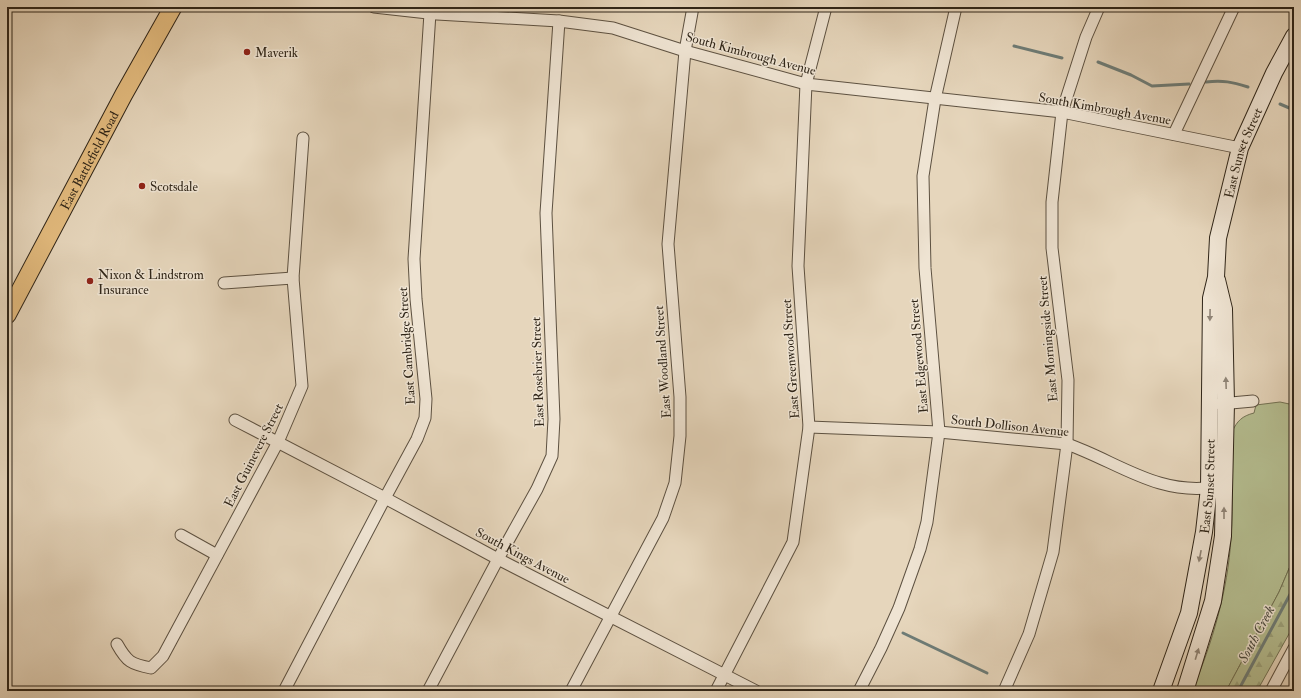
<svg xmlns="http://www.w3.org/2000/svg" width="1301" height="698" font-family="'IM FELL Double Pica',serif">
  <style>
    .green { fill: #b5be91; stroke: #727254 }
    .forest { fill: url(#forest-firs); stroke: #727254 }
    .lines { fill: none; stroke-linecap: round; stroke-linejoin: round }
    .stream { stroke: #6e7d78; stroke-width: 3 }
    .minor-casing { stroke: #5d5141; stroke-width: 13 }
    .secondary-casing { stroke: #2f2518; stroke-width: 18 }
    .primary-casing { stroke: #2f2518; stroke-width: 19 }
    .minor { stroke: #efe4d3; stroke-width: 11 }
    .secondary { stroke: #efe4d3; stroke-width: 16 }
    .primary { stroke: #e3bb7e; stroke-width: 17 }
    .oneway { fill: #8f8476 }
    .poi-dot { fill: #8f2418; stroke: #efe4d3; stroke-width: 1.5 }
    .labels { text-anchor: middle; stroke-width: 3; stroke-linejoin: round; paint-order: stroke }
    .poi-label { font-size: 13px; fill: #2f2518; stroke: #efe4d3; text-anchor: start }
    .street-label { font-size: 13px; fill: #2f2518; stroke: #efe4d3 }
    .water-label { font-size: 14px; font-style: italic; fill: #494a40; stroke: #efe4d3 }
  </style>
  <defs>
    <pattern id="forest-firs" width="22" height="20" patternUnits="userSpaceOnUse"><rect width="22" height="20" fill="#b5be91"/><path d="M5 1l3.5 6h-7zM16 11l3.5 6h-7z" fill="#9ca37c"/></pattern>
  </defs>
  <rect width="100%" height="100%" fill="#e6d6bc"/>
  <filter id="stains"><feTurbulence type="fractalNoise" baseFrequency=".005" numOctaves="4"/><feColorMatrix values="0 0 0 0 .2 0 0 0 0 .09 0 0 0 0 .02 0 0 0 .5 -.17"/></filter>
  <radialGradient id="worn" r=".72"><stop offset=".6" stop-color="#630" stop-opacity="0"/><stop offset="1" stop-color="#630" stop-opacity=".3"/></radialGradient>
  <path class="green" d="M 1280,402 L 1294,405 L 1294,557 L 1279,592 L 1226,691 L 1192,691 C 1212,644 1228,590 1231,538 C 1234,503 1230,467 1232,432 C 1237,421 1242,416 1254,413 L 1256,405 Z"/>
  <path class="forest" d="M 1294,557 L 1294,625 L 1257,691 L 1226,691 L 1279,592 Z"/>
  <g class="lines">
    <g class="stream">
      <path d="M 1014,46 L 1062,58"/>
      <path d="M 1098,62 L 1131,75 L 1152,86 L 1189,84"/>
      <path d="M 1206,82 C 1223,80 1232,82 1248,87"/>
      <path d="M 1280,104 L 1294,110"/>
      <path d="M 903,633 L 987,673"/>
      <path d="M 1238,691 L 1294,587"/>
    </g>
    <defs>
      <g id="minor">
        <path d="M 374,7 L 437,14 L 559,21 L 613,28 L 685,51 L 806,84 L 1062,112 L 1240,148"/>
        <path d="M 1174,134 L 1234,7"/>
        <path d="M 224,283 L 293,278"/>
        <path d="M 1220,404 L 1253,401"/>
        <path d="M 235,420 L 385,498 L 498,559 L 756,691"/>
        <path d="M 809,427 L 939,432 L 1067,444 C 1118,462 1158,496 1215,487"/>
        <path d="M 181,535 L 217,555"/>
        <path d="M 117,644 C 127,662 131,664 151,668 L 163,656 L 278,442 L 302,386 L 293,278 L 303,138"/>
        <path d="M 284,691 L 385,498 L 417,439 L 425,418 L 426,399 L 416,299 L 414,259 L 430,13"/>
        <path d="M 428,691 L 498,559 L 537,489 L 552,456 L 554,419 L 546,213 L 559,21"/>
        <path d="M 571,691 L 663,518 L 675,483 L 680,436 L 680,397 L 668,244 L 685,51 L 693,7"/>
        <path d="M 716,691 L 793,542 L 809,427 L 798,266 L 806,84 L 826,7"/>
        <path d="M 859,691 L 881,648 L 899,608 L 920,549 L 927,522 L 939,432 L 925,268 L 923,176 L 935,99 L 956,7"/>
        <path d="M 1004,691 L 1029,634 L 1053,552 L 1067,444 L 1068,380 L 1052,248 L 1052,202 L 1062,112 L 1086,37 L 1099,7"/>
        <path d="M 1271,691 L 1294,648"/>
      </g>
      <g id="secondary">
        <path id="s1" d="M 1161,691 L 1189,613 L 1204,532 L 1209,488 L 1211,298 L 1216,277 L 1218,238 L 1240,148 L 1274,73 L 1294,36"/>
        <path d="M 1185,691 L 1213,601 L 1223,536 L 1226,403 L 1224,309 L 1217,280"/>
      </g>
      <g id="primary">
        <path id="s2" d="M 7,315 L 124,94 L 173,7"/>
      </g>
    </defs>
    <use href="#minor" class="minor-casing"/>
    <use href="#secondary" class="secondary-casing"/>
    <use href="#primary" class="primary-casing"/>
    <use href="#minor" class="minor"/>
    <use href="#secondary" class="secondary"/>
    <use href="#primary" class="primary"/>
  </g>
  <defs><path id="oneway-solid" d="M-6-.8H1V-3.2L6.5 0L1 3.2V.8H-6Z"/></defs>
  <g class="oneway">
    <use href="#oneway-solid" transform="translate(1210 315) rotate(91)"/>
    <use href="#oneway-solid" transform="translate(1226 383) rotate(-92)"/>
    <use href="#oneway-solid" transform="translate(1224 513) rotate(-90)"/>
    <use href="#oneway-solid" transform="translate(1200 556) rotate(101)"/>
    <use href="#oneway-solid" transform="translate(1197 654) rotate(-73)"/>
  </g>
  <g class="poi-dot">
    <circle cx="247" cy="52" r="4"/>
    <circle cx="142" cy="186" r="4"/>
    <circle cx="90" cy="281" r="4"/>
  </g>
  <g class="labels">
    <g class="poi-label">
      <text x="255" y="57">Maverik</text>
      <text x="150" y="191">Scotsdale</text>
      <text x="98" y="279">Nixon &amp; Lindstrom<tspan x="98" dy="15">Insurance</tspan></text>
    </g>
    <g class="street-label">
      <text transform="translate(751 53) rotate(15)" y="5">South Kimbrough Avenue</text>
      <text transform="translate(1105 108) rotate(10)" y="5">South Kimbrough Avenue</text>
      <text dy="5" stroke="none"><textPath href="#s1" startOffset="549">East Sunset Street</textPath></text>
      <text dy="5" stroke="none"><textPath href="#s2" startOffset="175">East Battlefield Road</textPath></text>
      <text transform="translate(1047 339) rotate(-95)" y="5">East Morningside Street</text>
      <text transform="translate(406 346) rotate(-94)" y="5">East Cambridge Street</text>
      <text transform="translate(918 356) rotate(-95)" y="5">East Edgewood Street</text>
      <text transform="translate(790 359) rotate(-94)" y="5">East Greenwood Street</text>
      <text transform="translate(662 362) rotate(-94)" y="5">East Woodland Street</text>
      <text transform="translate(537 372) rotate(-92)" y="5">East Rosebrier Street</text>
      <text transform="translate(1010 425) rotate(6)" y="5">South Dollison Avenue</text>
      <text transform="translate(253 455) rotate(-63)" y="5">East Guinevere Street</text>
      <text dy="5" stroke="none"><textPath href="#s1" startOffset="211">East Sunset Street</textPath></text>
      <text transform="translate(523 555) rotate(28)" y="5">South Kings Avenue</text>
    </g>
    <g class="water-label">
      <text transform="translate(1256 634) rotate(-62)" y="5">South Creek</text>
    </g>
  </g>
  <rect width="1301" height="698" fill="none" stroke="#e6d6bc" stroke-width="24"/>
  <rect x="8" y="8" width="1285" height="682" fill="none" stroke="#2f2518" stroke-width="2"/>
  <rect x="12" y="12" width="1277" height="674" fill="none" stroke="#2f2518"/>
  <rect width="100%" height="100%" filter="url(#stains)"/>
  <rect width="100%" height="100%" fill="url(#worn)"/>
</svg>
